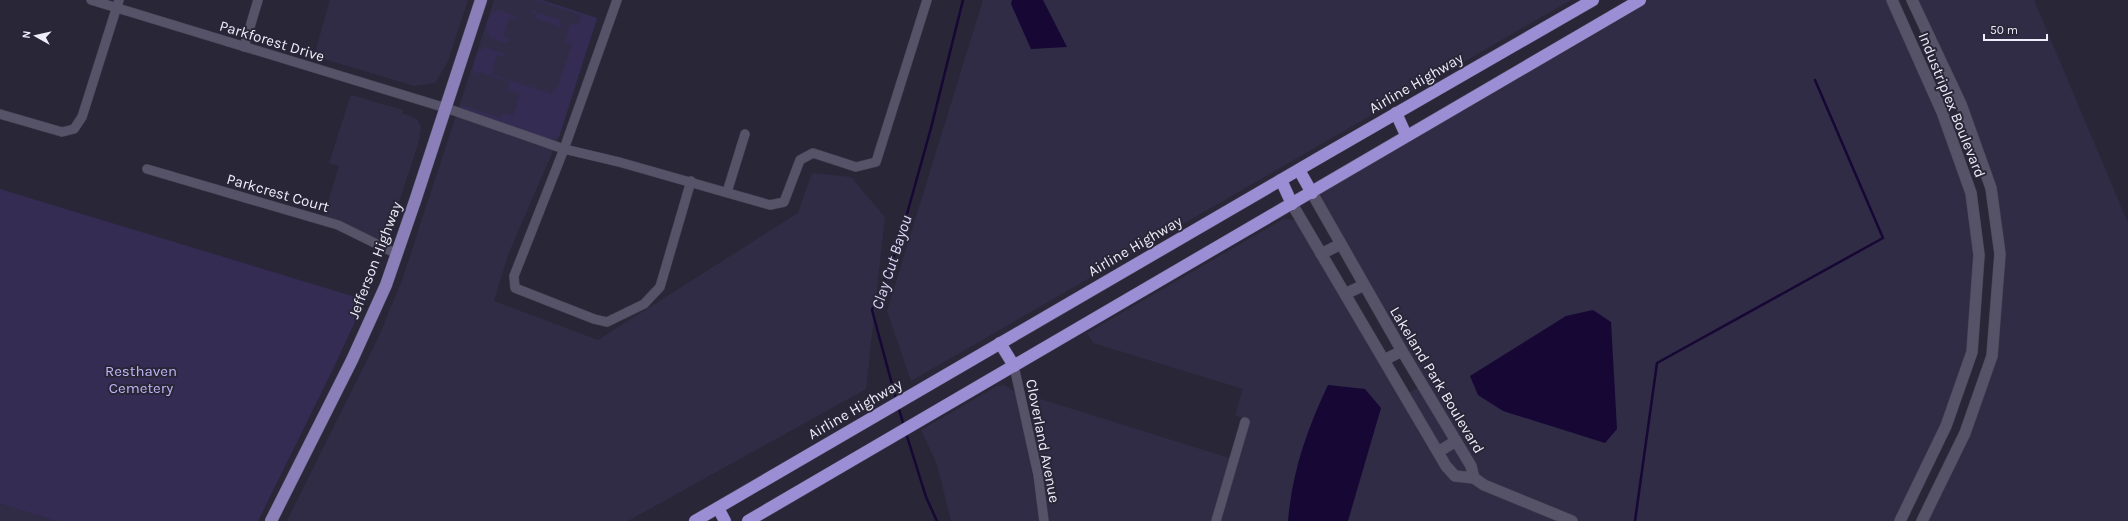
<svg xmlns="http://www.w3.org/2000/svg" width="2128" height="521" font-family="Karla,sans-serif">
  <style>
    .built { fill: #312c45 }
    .green { fill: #352c54 }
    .water { fill: #160735 }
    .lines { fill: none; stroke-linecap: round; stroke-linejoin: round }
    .stream { stroke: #160735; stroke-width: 2.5 }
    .minor-casing { stroke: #474454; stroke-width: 10 }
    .tertiary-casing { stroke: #474454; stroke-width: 12 }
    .primary-casing { stroke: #474454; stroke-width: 13 }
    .trunk-casing { stroke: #474454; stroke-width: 13 }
    .minor { stroke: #565368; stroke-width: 9 }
    .tertiary { stroke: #565368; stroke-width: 11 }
    .primary { stroke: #8a7fb9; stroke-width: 12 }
    .trunk { stroke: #9b8ed4; stroke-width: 12 }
    .labels { text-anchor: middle; stroke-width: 4; stroke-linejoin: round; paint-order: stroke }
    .street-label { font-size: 15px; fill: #efedfa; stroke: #292638 }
    .park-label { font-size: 15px; fill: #c0b5f5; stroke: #292638 }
    .water-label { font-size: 16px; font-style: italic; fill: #ddd8f9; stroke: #292638 }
  </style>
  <rect width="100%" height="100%" fill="#292638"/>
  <g class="built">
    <path d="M 330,0 L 468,0 L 448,61 L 435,83 L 414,86 L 314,56 Z"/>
    <path d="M 494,0 L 541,0 L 597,18 L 559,137 L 508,255 L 494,301 L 598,340 L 798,213 L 812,173 L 851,177 L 885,217 L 866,389 L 628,521 L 287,521 L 379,336 L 402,280 Z"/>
    <path d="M 983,0 L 1571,0 L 911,381 L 887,311 Z"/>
    <path d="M 1648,0 L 1892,0 L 1971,193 L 1979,255 L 1973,338 L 1946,426 L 1900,521 L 1049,521 L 1028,395 L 1229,458 L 1242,418 L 1235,415 L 1243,389 L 1093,343 L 1087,333 L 1283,219 L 1295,220 L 1300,226 L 1399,398 L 1423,385 L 1312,193 Z"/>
    <path d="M 1912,0 L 2034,0 L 2128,223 L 2128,521 L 1922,521 L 1992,356 L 2000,254 L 1991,188 Z"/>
    <path d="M 351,95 L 403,110 L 402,113 L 417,119 L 421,127 L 419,141 L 389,232 L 380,239 L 373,237 L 372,239 L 323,217 L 339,166 L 329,163 Z"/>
    <path d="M 1005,385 L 1015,392 L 1022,412 L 1040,521 L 951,521 L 937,464 L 921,430 L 997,386 Z"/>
    <path d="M 0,504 L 56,521 L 0,521 Z"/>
  </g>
  <g class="green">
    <path d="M 535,0 L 542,0 L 597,18 L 559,137 L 547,139 L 459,107 L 462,105 L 501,118 L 503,113 L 513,116 L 520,94 L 508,90 L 510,82 L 480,72 L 478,74 L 472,71 L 478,51 L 485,47 L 505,54 L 503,57 L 497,55 L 491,74 L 552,94 L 554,89 L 557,89 L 572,44 L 565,42 L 570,24 L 578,25 L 581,15 Z"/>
    <path d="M 500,10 L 517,17 L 515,19 L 509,18 L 503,37 L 509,39 L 507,43 L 491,38 L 486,31 C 486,21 490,11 500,10 Z"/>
    <path d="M 531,10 L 560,20 L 561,27 L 535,18 L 537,14 L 531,12 Z"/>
    <path d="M 0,189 L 365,300 L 334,367 L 258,521 L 56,521 L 0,504 Z"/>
  </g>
  <g class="water">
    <path d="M 1012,0 L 1043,0 L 1067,47 L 1031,49 L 1011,4 Z"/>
    <path d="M 1593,310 L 1611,322 L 1617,429 L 1605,443 L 1503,411 L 1478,395 L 1470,376 L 1566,316 Z"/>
    <path d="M 1328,385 L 1365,389 L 1381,408 L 1348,521 L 1288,521 C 1292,472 1307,429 1328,385 Z"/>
  </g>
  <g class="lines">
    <g class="stream">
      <path d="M 896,399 L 872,310 L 898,246 L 931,128 L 963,0"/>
      <path d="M 898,406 L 904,426"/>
      <path d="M 906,433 L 926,497 L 937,521"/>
      <path d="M 1635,521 L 1657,363 L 1883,238 L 1815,80"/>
    </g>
    <defs>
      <g id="minor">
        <path d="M 91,0 L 446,108 L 564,149 L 619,162 L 770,205 L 784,202 L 800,160 L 813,153 L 856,167 L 876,162 L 927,0"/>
        <path d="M 617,0 L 564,149 L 514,276 L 515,288 L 594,319 L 607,322 L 644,304 L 660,287 L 691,181"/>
        <path d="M 244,47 L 258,0"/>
        <path d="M 0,114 L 62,132 L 74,129 L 82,117 L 119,0"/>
        <path d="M 147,169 L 338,225 L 397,254"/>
        <path d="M 727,192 L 745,134"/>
        <path d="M 1014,366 L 1038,475 L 1044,521"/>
        <path d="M 1216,521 L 1245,422"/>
      </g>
      <g id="tertiary">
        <path d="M 1892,0 L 1942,112 L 1971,193 L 1979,255 L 1972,352 L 1946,426 L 1900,521"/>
        <path d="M 1912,0 L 1961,104 L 1991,188 L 2000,254 L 1992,356 L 1965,433 L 1922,521"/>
        <path d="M 1312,193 L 1402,351 L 1471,466 L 1474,478"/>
        <path d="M 1292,204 L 1446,466 L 1455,476 L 1474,478"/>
        <path d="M 1321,254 L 1341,244"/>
        <path d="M 1345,294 L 1364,285"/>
        <path d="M 1384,360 L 1402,351"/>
        <path d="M 1438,452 L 1456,441"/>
        <path d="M 1474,478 L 1484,485 L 1572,521"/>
      </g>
      <path id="primary" d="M 271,521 L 352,360 L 386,285 L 415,201 L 481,0"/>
      <g id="trunk">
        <path d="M 1396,113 L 1406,135"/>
        <path d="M 1299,170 L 1312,193"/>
        <path d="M 1281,180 L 1292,204"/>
        <path d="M 1000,343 L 1014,366"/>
        <path d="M 718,508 L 725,521"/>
        <path d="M 695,521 L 1317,159 L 1593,0"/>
        <path d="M 748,521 L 1640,0"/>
      </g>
    </defs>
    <use href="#minor" class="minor-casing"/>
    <use href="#tertiary" class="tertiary-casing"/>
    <use href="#primary" class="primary-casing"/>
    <use href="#trunk" class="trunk-casing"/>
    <use href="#minor" class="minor"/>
    <use href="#tertiary" class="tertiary"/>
    <use href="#primary" class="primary"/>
    <use href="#trunk" class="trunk"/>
  </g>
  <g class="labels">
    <g class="street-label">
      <text transform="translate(272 41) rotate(17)" y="5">Parkforest Drive</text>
      <text transform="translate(1416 83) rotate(-30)" y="5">Airline Highway</text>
      <text transform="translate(1952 105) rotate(68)" y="5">Industriplex Boulevard</text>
      <text transform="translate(278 193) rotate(16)" y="5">Parkcrest Court</text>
      <text transform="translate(1135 246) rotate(-30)" y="5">Airline Highway</text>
      <text transform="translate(375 260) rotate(-69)" y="5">Jefferson Highway</text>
      <text transform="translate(1437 380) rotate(59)" y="5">Lakeland Park Boulevard</text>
      <text transform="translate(855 409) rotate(-30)" y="5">Airline Highway</text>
      <text transform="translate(1043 441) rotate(79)" y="5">Cloverland Avenue</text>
    </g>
    <g class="park-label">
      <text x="141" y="376">Resthaven<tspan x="141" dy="17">Cemetery</tspan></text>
    </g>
    <g class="water-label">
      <text transform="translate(891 262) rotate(-72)" y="6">Clay Cut Bayou</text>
    </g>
  </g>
  <g transform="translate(36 36) rotate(278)" stroke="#292638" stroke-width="3" paint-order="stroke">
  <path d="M0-3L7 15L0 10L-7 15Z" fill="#efedfa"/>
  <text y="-6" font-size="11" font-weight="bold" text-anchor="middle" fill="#efedfa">N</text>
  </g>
  <path d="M1984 34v6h63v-6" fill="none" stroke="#efedfa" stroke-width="2"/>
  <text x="1990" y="34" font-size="12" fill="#efedfa" stroke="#292638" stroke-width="3" paint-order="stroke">50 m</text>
</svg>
